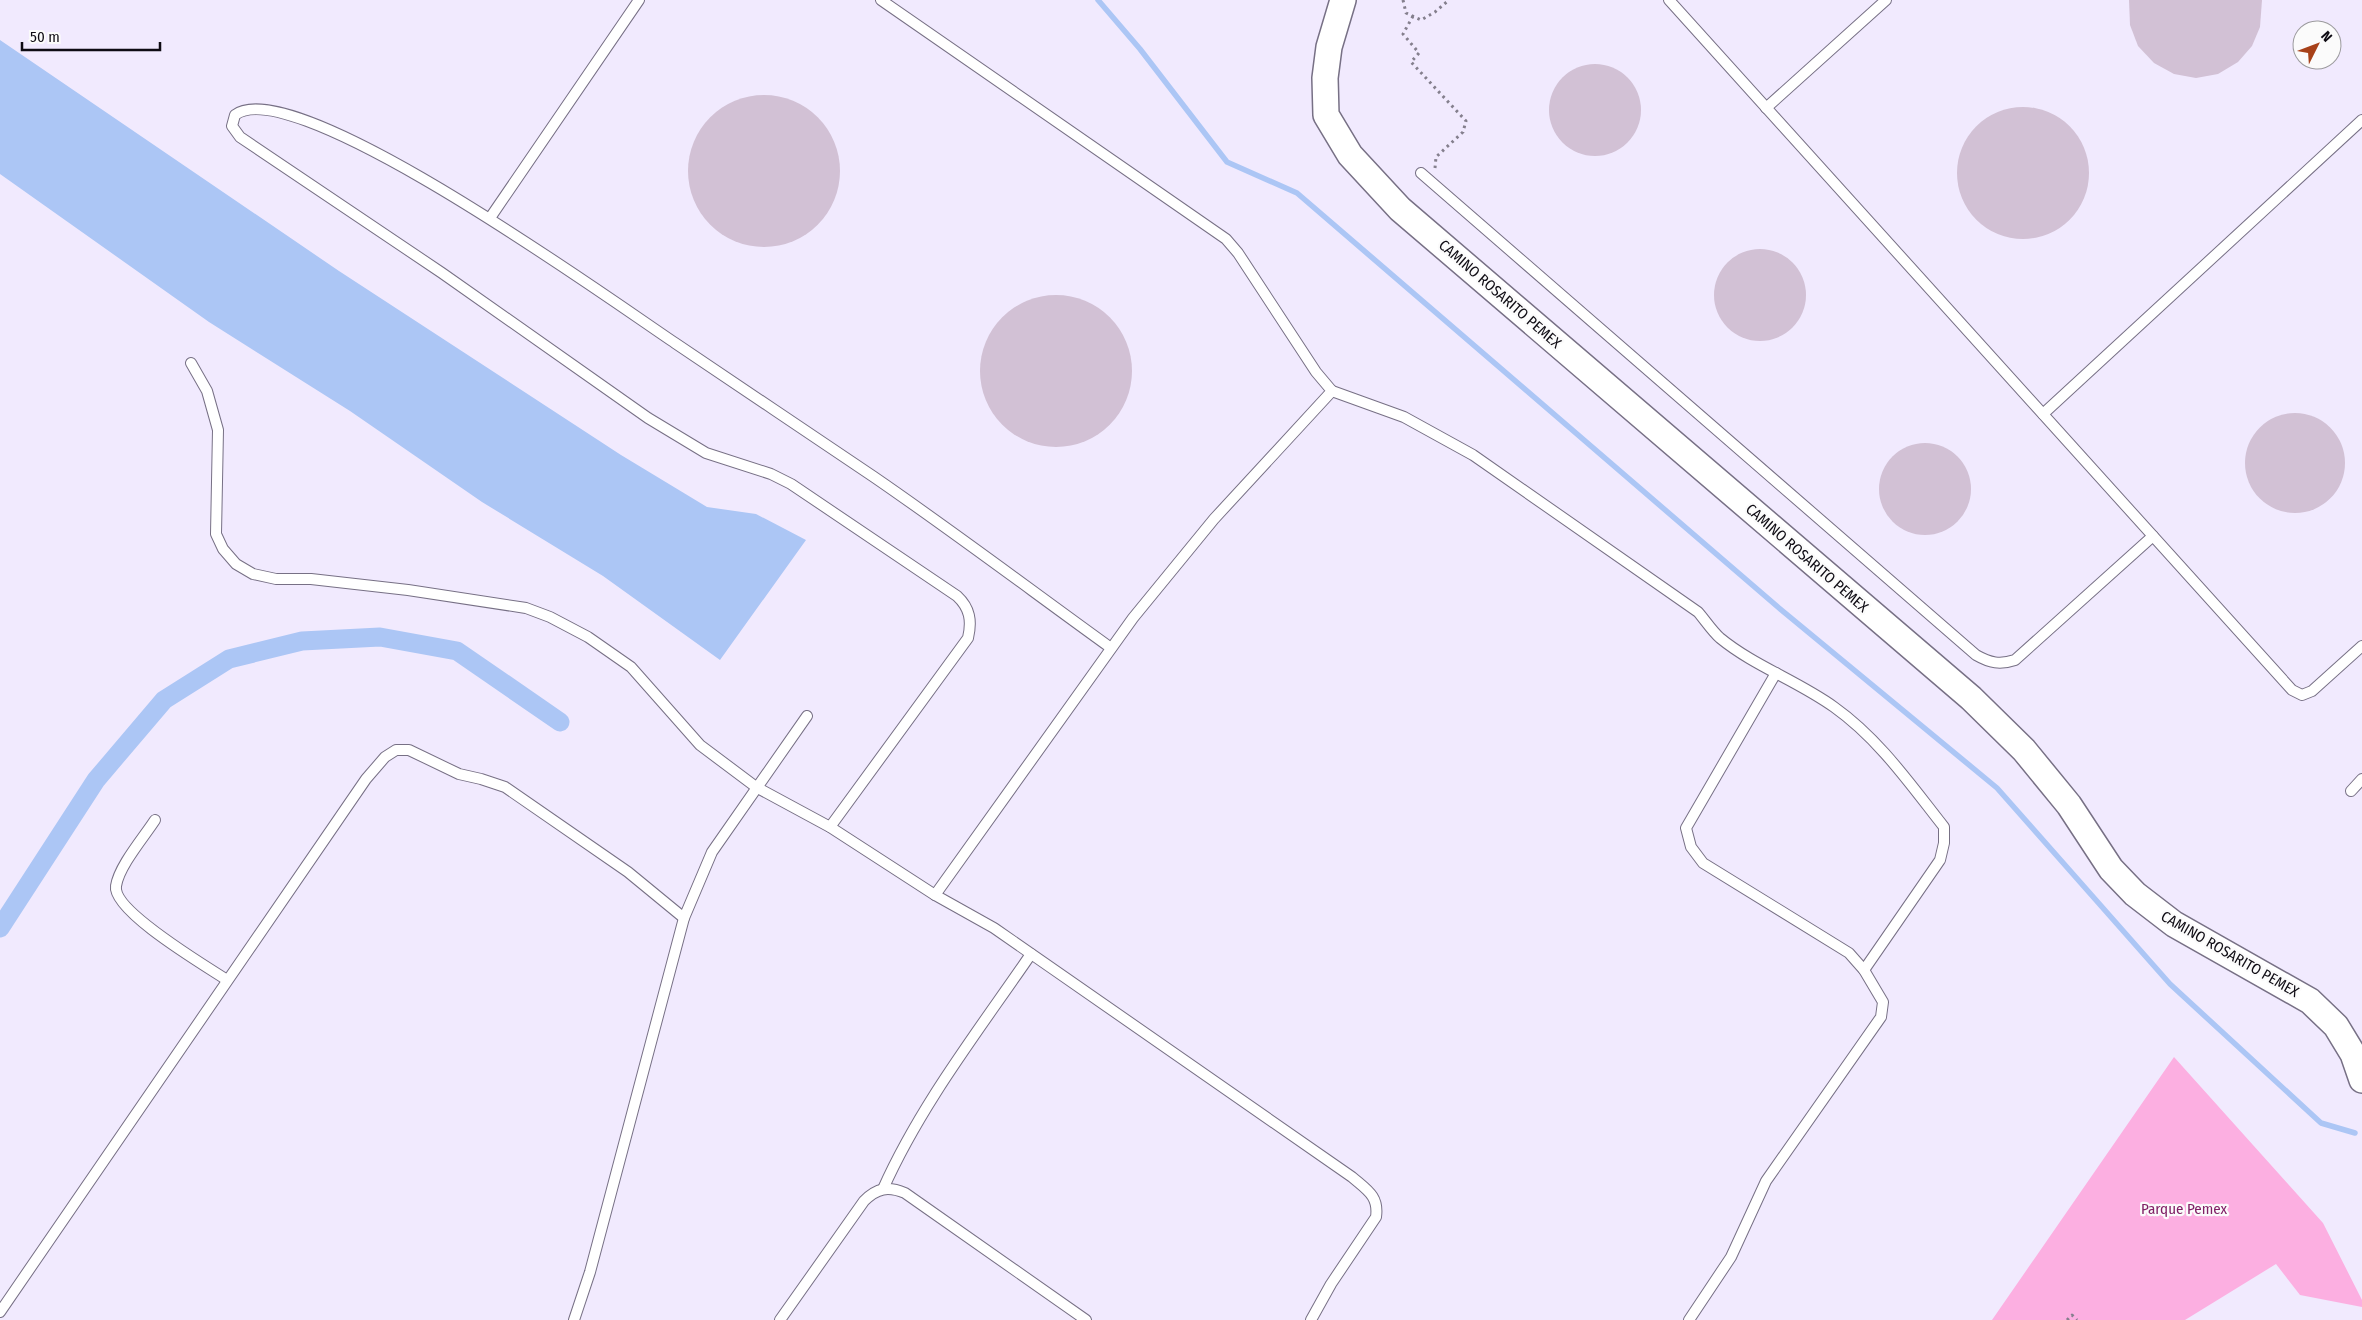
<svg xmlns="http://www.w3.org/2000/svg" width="2362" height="1320" font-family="'Fira Sans Condensed',sans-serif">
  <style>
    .green { fill: #fcafe1 }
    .water { fill: #acc6f5 }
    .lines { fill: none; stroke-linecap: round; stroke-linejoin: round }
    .stream { stroke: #acc6f5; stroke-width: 5.5 }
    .canal { stroke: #acc6f5; stroke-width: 19 }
    .building { fill: #d2c1d5 }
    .service-casing { stroke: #777085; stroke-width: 12 }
    .tertiary-casing { stroke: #777085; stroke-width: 28 }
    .path { stroke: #847f8d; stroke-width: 3; stroke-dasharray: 2.5 4; stroke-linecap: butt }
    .service { stroke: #fff; stroke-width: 10 }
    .tertiary { stroke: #fff; stroke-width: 25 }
    .labels { text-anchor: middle; stroke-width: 4.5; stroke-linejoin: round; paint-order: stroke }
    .street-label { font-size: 15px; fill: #0e0b13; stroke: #fbfbfb }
    .park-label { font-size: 15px; fill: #802066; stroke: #fbfbfb }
  </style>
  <rect width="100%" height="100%" fill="#f1eafe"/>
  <path class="green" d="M 2174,1057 L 2323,1223 L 2362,1300 L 2362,1307 L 2300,1295 L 2276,1264 L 2185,1320 L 1992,1320 Z"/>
  <path class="water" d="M 0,40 L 339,271 L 621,455 L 707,507 L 756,514 L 806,540 L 720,660 L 603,576 L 482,502 L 350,411 L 209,322 L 0,174 Z"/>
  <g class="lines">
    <path class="stream" d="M 1098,0 L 1140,49 L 1227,162 L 1297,193 L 1779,608 L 1997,788 L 2170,984 L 2321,1123 L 2355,1133"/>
    <path class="canal" d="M 0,928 L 96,780 L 164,700 L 229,659 L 302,641 L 380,637 L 457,651 L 560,722"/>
  </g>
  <g class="building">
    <path d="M 2129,0 L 2262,0 L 2260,27 L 2252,46 L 2238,62 L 2218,74 L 2196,78 L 2174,74 L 2154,63 L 2138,46 L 2130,25 Z"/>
    <circle cx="1595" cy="110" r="46"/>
    <circle cx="764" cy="171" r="76"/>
    <circle cx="2023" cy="173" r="66"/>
    <circle cx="1760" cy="295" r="46"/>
    <circle cx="1056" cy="371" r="76"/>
    <circle cx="2295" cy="463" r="50"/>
    <circle cx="1925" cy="489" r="46"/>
  </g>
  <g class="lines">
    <defs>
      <g id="service">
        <path d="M 881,0 L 1226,239 L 1238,253 L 1316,372 L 1332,391 L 1214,519 L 1133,618 L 935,895"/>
        <path d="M 1669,0 L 2292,690 L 2302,695 L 2312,691 L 2362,646"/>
        <path d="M 1766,108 L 1886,0"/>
        <path d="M 1421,173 L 1976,655 C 1990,663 2000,665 2015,660 L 2153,536"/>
        <path d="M 490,218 L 639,0"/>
        <path d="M 191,363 L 207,391 L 218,430 L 216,534 L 223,549 L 236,564 L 253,574 L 276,579 L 311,579 L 408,590 L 526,608 L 550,617 L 588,637 L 631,667 L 700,745 L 756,787 L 830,827 L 935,895 L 994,928 L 1352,1177 C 1367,1190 1379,1196 1376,1217 L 1331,1284 L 1311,1320"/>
        <path d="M 1332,391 L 1404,417 L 1473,455 L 1698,612 C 1705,620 1712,631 1720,638 C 1754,666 1798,681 1834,707 C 1879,739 1910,784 1944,827 L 1944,843 L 1940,860 L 1864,970"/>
        <path d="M 2043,414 L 2362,120"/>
        <path d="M 2351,791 L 2362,779"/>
        <path d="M 155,820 C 144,837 119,866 116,886 C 112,911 206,966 227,980"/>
        <path d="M 830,827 L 968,638 C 972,621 970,608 957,596 L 791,484 L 771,474 L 706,453 L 648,418 L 442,273 L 240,137 L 232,126 L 235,115 C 293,70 615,303 675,343 C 741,388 808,432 874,477 C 954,532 1032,591 1111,648"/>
        <path d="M 883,1189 C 921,1104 979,1030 1031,954"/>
        <path d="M 0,1312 L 366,779 L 385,757 L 396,750 L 409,750 L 459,774 L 481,779 L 505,787 L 628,872 L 684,918"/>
        <path d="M 574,1320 L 590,1272 L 684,918 L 712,852 L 807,716"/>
        <path d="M 780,1320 L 864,1201 C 877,1188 888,1186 905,1193 L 1086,1320"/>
        <path d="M 1689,1320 L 1731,1257 L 1766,1181 L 1881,1017 L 1883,1002 L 1864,970 L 1849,953 L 1703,863 L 1691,847 L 1686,828 L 1776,673"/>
      </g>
      <path id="tertiary" d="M 1343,0 L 1329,47 L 1325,78 L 1326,115 L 1350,155 L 1400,209 L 1971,698 L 2024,750 L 2069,805 L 2111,869 L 2135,894 L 2174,924 L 2310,1001 L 2336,1026 L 2353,1054 L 2362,1080"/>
    </defs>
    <use href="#service" class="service-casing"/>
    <use href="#tertiary" class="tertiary-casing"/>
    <g class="path">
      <path d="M 1403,0 L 1406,13 L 1421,20 L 1435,12 L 1449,0"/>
      <path d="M 1413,16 L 1403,34 L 1419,53 L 1411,62 L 1466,121 L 1463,132 L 1436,157 L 1435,168"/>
      <path d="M 2067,1320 L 2072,1315 L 2077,1320"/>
    </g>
    <use href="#service" class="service"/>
    <use href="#tertiary" class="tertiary"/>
  </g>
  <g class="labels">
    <g class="street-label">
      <text transform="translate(1500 294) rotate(41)" y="5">CAMINO ROSARITO PEMEX</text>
      <text transform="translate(1807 558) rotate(41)" y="5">CAMINO ROSARITO PEMEX</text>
      <text transform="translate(2230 954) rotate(30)" y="5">CAMINO ROSARITO PEMEX</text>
    </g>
    <g class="park-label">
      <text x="2184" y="1214">Parque Pemex</text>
    </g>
  </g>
  <g transform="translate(2317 45) rotate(48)"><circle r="24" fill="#fbfbfb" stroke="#9c9b9e"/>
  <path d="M0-4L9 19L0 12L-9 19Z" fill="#a74119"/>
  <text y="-8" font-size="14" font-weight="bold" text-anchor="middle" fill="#0e0b13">N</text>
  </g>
  <path d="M22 42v8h138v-8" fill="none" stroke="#0e0b13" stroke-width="2.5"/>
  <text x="30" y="42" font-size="15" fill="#0e0b13" stroke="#fbfbfb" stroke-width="4" paint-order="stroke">50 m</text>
</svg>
